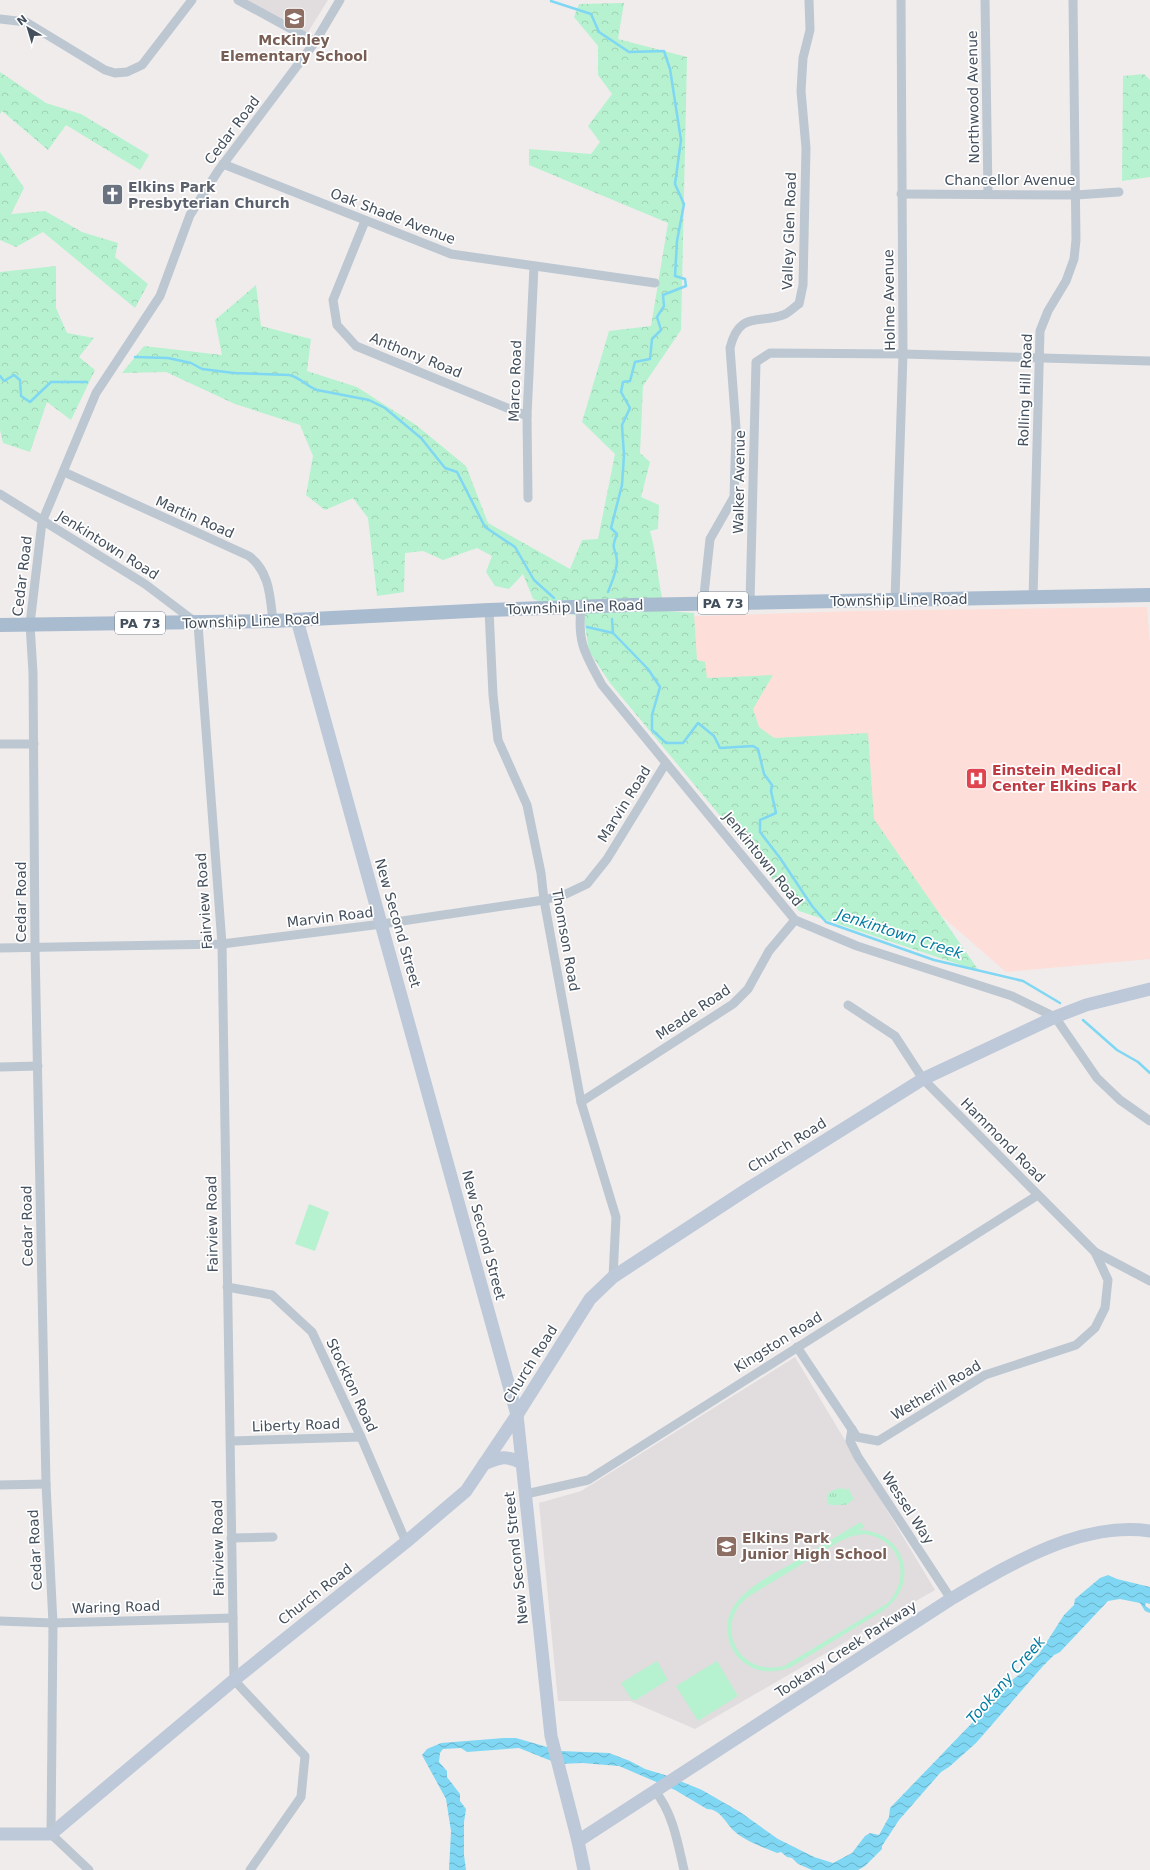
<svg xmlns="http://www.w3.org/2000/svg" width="1150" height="1870" font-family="'DejaVu Sans',sans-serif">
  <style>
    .education { fill: #e1ddde }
    .medical { fill: #fdded9 }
    .forest { fill: url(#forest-crowns) }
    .park { fill: url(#park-tufts) }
    .pitch { fill: #b6f2cf; fill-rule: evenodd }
    .water { fill: url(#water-waves) }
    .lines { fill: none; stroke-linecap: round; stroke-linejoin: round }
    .stream { stroke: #7fd7f3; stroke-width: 2.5 }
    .street { stroke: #bcc7d1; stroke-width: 9 }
    .secondary { stroke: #bdc9d8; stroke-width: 13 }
    .primary { stroke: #a9bbcf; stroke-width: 14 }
    .labels { text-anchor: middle; stroke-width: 3.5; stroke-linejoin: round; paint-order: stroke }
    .shield { fill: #fff; stroke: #7b848d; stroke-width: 1 }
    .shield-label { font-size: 13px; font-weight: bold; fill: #434f5c }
    .education-label { font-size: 14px; font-weight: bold; fill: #785e54; stroke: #fff }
    .street-label { font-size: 14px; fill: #434f5c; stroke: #fff }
    .worship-label { font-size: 14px; font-weight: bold; fill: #5b616d; stroke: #fff; text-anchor: start }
    .health-label { font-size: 14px; font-weight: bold; fill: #be3a42; stroke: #fff; text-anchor: start }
    .water-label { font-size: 15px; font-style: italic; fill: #027ba2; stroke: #fff }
  </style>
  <defs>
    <pattern id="forest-crowns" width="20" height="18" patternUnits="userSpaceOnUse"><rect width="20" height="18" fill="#b6f2cf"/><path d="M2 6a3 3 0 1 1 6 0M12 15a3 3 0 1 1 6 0" fill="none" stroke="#9ed1b4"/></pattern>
    <pattern id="park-tufts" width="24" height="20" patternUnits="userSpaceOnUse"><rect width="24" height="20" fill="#b6f2cf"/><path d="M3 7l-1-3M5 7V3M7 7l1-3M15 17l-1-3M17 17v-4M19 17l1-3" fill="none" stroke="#9ed1b4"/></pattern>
    <pattern id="water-waves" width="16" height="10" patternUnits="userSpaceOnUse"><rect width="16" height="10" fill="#7fd7f3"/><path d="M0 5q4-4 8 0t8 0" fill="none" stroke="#6ab1c8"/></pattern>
  </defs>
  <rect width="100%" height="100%" fill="#f0ecec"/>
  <g class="education">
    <path d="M 238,0 L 328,0 L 305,37 Z"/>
    <path d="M 795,1357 L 935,1590 L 695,1729 L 630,1701 L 558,1701 L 539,1503 L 581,1491 Z"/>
  </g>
  <path class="medical" d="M 1147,607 L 1150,644 L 1150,959 L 1006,972 L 921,898 L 693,672 L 673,617 L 855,611 Z"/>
  <g class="forest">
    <path d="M 624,3 L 618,39 L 687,57 L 681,330 L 643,386 L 640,453 L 650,462 L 641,497 L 659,505 L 658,529 L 650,531 C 658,559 657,584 666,611 L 694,613 L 697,660 L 705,662 L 707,678 L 773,675 L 753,709 L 759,727 L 774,738 L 868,733 L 874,819 L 979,971 L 799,911 L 610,683 L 589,651 L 584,619 L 533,599 L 523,574 L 509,589 L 495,586 L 486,572 L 492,556 L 477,548 L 443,560 L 423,551 L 405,553 L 404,592 L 377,596 L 368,518 L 353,498 L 325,510 L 306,495 L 313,456 L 300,425 L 235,404 L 166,372 L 122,373 L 144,346 L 222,355 L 215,320 L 256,285 L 261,326 L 311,339 L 307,371 L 357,387 L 416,425 L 466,466 L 488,523 L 570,569 L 582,540 L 598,539 L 615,454 L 582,422 L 609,331 L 651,326 L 668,223 L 529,165 L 529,149 L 591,154 L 600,142 L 588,126 L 612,94 L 598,75 L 598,46 L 574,17 L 579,4 Z"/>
    <path d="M 0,72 L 46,103 L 81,114 L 149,155 L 140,170 L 66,125 L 48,150 L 2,111 L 0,114 Z"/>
    <path d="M 1144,74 L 1150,80 L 1150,177 L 1122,181 L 1123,76 Z"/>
    <path d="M 0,152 L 24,188 L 11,214 L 45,211 L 82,232 L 118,243 L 115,257 L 148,284 L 135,308 L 43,232 L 16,247 L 0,240 Z"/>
    <path d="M 56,266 L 56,308 L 67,333 L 94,338 L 79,357 L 95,370 L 71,420 L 47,402 L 30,452 L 3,443 L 0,430 L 0,272 Z"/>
  </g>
  <path class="park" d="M 841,1488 L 845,1490 L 848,1488 L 854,1499 L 846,1505 L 829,1505 C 823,1493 830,1491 841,1488 Z"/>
  <g class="pitch">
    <path d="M 309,1204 L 329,1212 L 315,1251 L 295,1244 Z"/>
    <path d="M 861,1522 L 864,1527 L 859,1530 C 905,1531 921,1583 884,1610 L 791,1667 C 774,1674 756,1673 742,1661 C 734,1654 729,1645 728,1635 C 721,1596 771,1576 798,1560 C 819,1547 840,1534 861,1522 ZM 864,1534 C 900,1539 912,1576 888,1603 L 784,1666 C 737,1678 711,1621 751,1595 L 840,1541 L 852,1536 Z"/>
    <path d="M 657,1661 L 668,1680 L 636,1700 L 632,1700 L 621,1683 Z"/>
    <path d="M 717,1661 L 738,1696 L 698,1721 L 676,1686 Z"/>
  </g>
  <path class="water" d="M 1108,1575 L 1117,1579 L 1150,1587 L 1150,1604 L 1146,1603 L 1145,1606 L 1150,1609 L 1150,1613 L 1145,1611 L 1140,1603 L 1120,1599 L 1108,1601 L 1060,1652 L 1054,1655 L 1043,1666 L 976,1743 L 949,1767 L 941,1772 L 899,1820 L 882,1846 L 882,1849 L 865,1866 L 858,1870 L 812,1870 L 798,1864 L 792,1858 L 787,1857 L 781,1852 L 777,1853 C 763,1847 744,1841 733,1830 C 725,1822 720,1809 707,1809 L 675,1790 L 619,1766 L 582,1763 L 559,1764 L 519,1748 L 467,1752 L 461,1748 L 443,1749 L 440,1753 L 439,1762 L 447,1771 L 447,1777 L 460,1794 L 460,1801 L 466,1809 L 464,1822 L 464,1855 L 466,1870 L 449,1870 L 451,1831 L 446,1799 L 422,1755 L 427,1749 L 441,1743 L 504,1738 L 516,1738 L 561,1751 L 609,1753 L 630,1761 L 645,1769 L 668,1776 L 702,1790 L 740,1812 L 778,1839 L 814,1857 L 833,1863 L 852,1853 L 865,1836 L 870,1833 L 879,1835 L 889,1817 L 890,1808 L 971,1724 L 1004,1686 L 1020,1674 L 1039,1654 L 1064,1615 L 1074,1605 L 1075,1599 L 1100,1578 Z"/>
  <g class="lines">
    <g class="stream">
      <path d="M 551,1 L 591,14 L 599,32 L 629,52 L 664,51 L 670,69 L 681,140 L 675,184 L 684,204 L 677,241 L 675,276 L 685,279 L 686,286 L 663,295 L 664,306 L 657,317 L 661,330 L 652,339 L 650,359 L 635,362 L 630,381 L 623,382 L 621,392 L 630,408 L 622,425 L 624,455 L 622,485 L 611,528 L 617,534 C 610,552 616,546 617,561 C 617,571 612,582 608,592"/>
      <path d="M 135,357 L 168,358 L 191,363 L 202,369 L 234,373 L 289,375 C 300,377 306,386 317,390 L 369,400 L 385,408 L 421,438 L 445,468 L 457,472 L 485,527 L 515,547 L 534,580 L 554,598"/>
      <path d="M 0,376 L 4,381 L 14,375 L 20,380 L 21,396 L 30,402 L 51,382 L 87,382"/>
      <path d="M 612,619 L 613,633"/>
      <path d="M 587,627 L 613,633 L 648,669 L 660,687 L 652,715 L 652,730 L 666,743 L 683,743 L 698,723 L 714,736 L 720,748 L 753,746 L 758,749 L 764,774 L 772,785 L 771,791 L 776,813 L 760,820 L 760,832 L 780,858 L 812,906 L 826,922 L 934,960 L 1023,981 L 1060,1003"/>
      <path d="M 1083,1020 L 1117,1050 L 1138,1062 L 1150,1073"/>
      <path d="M 432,1761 L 439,1776"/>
    </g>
    <g class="street">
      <path d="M 238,0 L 315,42"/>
      <path d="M 985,0 L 988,194"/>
      <path d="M 0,19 L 26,22 L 105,70 L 115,73 L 127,72 L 142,65 L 192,0"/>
      <path d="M 223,164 L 451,254 L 655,283"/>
      <path d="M 901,194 L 1076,195 L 1119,192"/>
      <path d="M 365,221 L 333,300 L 337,325 L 356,346 L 527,416"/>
      <path d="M 64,472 L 249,556 C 270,572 270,597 273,621"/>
      <path d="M 0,494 L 145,584 L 198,624 L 222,944 L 234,1680 L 305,1756 L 301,1797 L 250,1870"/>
      <path d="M 528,498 L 527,416 L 534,266"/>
      <path d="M 1033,598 L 1040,331 L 1048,311 L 1066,281 L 1074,259 L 1076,240 L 1073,0"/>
      <path d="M 895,599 L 903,354 L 901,0"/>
      <path d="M 750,603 L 756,362 L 770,353 L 903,354 L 1150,361"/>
      <path d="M 703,604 L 710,539 L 734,497 L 736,428 L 730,348 C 739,311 758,324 783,315 C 789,313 794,307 799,304 L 803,285 L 806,148 L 801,91 L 803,58 L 810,30 L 809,0"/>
      <path d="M 581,608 C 577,644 586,655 602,685 L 795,920 L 857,946 L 1012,996 L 1055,1017 L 1097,1078 L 1120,1100 L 1150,1121"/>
      <path d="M 489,610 L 493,695 L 498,740 L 527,805 L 541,873 L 544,900 L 581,1102 L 616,1217 L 613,1277"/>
      <path d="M 0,744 L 34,744"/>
      <path d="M 0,948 L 222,944 L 382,924 L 544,900 L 566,894 L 587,884 L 607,859 L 666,763"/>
      <path d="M 848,1005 L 895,1036 L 923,1079 L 1095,1252 L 1150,1281"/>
      <path d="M 0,1067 L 38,1066"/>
      <path d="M 581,1102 L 733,1004 L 748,989 L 769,951 L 795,920"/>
      <path d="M 227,1287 L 272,1295 L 312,1332 L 361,1437 L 406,1542"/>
      <path d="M 797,1347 L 857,1437 L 878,1441 L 985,1375 L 1076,1345 L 1095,1328 L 1105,1308 L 1108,1280 L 1095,1252"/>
      <path d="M 852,1429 L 850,1441 L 858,1457 L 951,1599"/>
      <path d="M 231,1441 L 361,1437"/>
      <path d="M 0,1485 L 46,1484"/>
      <path d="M 526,1494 L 588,1480 L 1038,1195"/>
      <path d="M 231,1538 L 273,1537"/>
      <path d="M 0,1621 L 53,1623 L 233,1618"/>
      <path d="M 655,1791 C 673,1813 678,1844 684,1870"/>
      <path d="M 89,1870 L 51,1834 L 53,1623 L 46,1484 L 35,947 L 33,673 L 30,624 L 42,522 L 96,393 L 160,296 L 190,215 L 218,171 L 315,42 L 340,0"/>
    </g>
    <g class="secondary">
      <path d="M 297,620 L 517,1415 L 551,1736 L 578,1841 L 584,1870"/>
      <path d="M 484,1464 C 501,1457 505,1455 522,1463"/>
      <path d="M 0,1834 L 51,1834 L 234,1680 L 406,1542 L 466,1491 L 517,1415 L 590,1299 L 613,1277 L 749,1188 L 923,1079 L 1055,1017 L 1086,1005 L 1150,989"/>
      <path d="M 578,1841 L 951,1599 C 1009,1565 1080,1521 1150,1531"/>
    </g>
    <path class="primary" d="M 0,625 L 273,621 L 489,610 L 632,605 L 1150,595"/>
  </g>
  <defs>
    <symbol id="school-square" viewBox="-11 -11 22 22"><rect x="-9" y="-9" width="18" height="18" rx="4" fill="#8d6e63" stroke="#fff"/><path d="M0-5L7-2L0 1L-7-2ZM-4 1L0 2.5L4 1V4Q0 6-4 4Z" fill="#fff"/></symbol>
    <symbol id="church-square" viewBox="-11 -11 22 22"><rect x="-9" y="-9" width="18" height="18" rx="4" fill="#6b7280" stroke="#fff"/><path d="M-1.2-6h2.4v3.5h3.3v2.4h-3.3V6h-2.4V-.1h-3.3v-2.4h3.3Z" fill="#fff"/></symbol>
    <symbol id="hospital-square" viewBox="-11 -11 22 22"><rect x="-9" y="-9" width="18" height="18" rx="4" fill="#e0444e" stroke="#fff"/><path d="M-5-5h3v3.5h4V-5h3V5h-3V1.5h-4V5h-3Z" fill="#fff"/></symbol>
  </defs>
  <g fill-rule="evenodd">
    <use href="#school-square" x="282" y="6" width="25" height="25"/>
    <use href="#church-square" x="100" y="182" width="25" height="25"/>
    <use href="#hospital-square" x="964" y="766" width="25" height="25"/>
    <use href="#school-square" x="714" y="1534" width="25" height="25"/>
  </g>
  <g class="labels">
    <g class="shield">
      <rect x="698" y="592" width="50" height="22" rx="3"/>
      <rect x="115" y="612" width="50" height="22" rx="3"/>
    </g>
    <g class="shield-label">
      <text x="723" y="608">PA 73</text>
      <text x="140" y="628">PA 73</text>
    </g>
    <g class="education-label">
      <text x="294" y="45">McKinley<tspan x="294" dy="16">Elementary School</tspan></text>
      <text x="742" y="1543" text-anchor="start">Elkins Park<tspan x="742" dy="16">Junior High School</tspan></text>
    </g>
    <g class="street-label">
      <text transform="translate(973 97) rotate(-91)" y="5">Northwood Avenue</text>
      <text transform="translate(232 130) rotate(-53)" y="5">Cedar Road</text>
      <text x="1010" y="185">Chancellor Avenue</text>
      <text transform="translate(393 216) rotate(21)" y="5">Oak Shade Avenue</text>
      <text transform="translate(789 231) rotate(-88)" y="5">Valley Glen Road</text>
      <text transform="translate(889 300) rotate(-91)" y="5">Holme Avenue</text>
      <text transform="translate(416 355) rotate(22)" y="5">Anthony Road</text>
      <text transform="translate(515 381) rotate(-88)" y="5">Marco Road</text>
      <text transform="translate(1025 390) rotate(-88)" y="5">Rolling Hill Road</text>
      <text transform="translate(739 482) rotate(-89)" y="5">Walker Avenue</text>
      <text transform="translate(195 517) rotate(24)" y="5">Martin Road</text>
      <text transform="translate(108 545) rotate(32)" y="5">Jenkintown Road</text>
      <text transform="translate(22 576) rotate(-83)" y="5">Cedar Road</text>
      <text transform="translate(899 600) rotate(-1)" y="5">Township Line Road</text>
      <text transform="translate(575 607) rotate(-2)" y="5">Township Line Road</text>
      <text transform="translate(251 621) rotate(-2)" y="5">Township Line Road</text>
      <text transform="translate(624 804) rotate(-58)" y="5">Marvin Road</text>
      <text transform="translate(763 859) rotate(51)" y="5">Jenkintown Road</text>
      <text transform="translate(204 901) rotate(-94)" y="5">Fairview Road</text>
      <text transform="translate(21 902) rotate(-90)" y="5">Cedar Road</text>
      <text transform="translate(330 917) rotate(-7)" y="5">Marvin Road</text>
      <text transform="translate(398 923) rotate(74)" y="5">New Second Street</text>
      <text transform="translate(566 940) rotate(80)" y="5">Thomson Road</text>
      <text transform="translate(693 1012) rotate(-34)" y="5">Meade Road</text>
      <text transform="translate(1003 1140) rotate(45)" y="5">Hammond Road</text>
      <text transform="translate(787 1145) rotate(-32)" y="5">Church Road</text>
      <text transform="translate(212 1224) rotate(-91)" y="5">Fairview Road</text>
      <text transform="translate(27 1226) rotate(-91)" y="5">Cedar Road</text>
      <text transform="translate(484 1235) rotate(75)" y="5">New Second Street</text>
      <text transform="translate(778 1342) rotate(-32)" y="5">Kingston Road</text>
      <text transform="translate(530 1364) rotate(-58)" y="5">Church Road</text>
      <text transform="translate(352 1385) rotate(65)" y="5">Stockton Road</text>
      <text transform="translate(936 1390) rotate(-31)" y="5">Wetherill Road</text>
      <text transform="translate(296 1425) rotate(-2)" y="5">Liberty Road</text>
      <text transform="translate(908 1508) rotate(57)" y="5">Wessel Way</text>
      <text transform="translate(218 1548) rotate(-91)" y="5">Fairview Road</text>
      <text transform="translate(35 1550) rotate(-93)" y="5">Cedar Road</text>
      <text transform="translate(516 1558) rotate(-96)" y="5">New Second Street</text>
      <text transform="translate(315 1594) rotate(-38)" y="5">Church Road</text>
      <text transform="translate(116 1607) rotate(-2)" y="5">Waring Road</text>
      <text transform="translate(846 1649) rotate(-33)" y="5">Tookany Creek Parkway</text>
    </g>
    <g class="worship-label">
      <text x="128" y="192">Elkins Park<tspan x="128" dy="16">Presbyterian Church</tspan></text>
    </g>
    <g class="health-label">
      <text x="992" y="775">Einstein Medical<tspan x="992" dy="16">Center Elkins Park</tspan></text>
    </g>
    <g class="water-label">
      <text transform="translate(900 934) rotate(18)" y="5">Jenkintown Creek</text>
      <text transform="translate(1006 1680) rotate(-49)" y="5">Tookany Creek</text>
    </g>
  </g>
  <g transform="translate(28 28) rotate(322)" stroke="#ffffff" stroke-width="3" paint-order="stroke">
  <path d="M0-3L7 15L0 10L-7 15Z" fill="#434f5c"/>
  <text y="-6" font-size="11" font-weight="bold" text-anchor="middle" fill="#434f5c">N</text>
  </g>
</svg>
